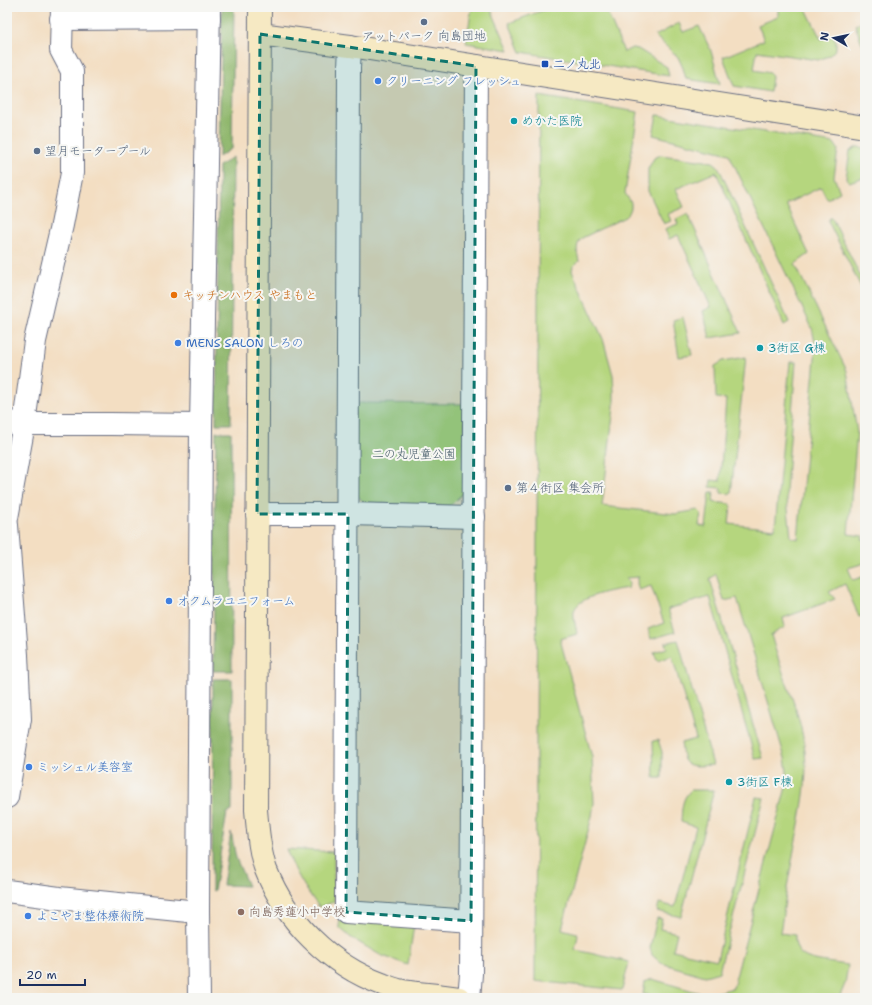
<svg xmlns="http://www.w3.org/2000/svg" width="872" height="1005" font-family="'Shantell Sans','Klee One',sans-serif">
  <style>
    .green { fill: #b5d67e; stroke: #68826e }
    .forest { fill: #90b76d; stroke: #567366 }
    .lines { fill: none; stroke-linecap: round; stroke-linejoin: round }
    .street-casing { stroke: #676c81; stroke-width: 24 }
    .secondary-casing { stroke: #676c81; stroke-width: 24 }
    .street { stroke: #fff; stroke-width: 22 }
    .secondary { stroke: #f6e9c3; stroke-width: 22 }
    .marked { fill: #0f766e; fill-opacity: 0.2; stroke: #0f766e; stroke-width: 3; stroke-dasharray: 8 5; stroke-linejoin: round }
    .service-dot { fill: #5c6f8a; stroke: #f6f6f2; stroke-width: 1.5 }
    .transit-dot { fill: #1a4fb4; stroke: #f6f6f2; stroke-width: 1.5 }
    .shop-dot { fill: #3f7fe0; stroke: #f6f6f2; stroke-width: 1.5 }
    .culture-dot { fill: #0f9aa8; stroke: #f6f6f2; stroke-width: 1.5 }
    .food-dot { fill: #e8710a; stroke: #f6f6f2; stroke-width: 1.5 }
    .education-dot { fill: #8d6e63; stroke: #f6f6f2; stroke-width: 1.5 }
    .labels { text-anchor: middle; stroke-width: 4; stroke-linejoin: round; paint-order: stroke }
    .service-label { font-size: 12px; fill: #4e5e75; stroke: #f6f6f2; text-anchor: start }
    .transit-label { font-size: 12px; fill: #164399; stroke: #f6f6f2; text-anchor: start }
    .shop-label { font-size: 12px; fill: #366cbe; stroke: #f6f6f2; text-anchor: start }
    .culture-label { font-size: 12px; fill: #0d838f; stroke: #f6f6f2; text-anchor: start }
    .food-label { font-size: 12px; fill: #c56008; stroke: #f6f6f2; text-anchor: start }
    .park-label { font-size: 12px; fill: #425966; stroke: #f6f6f2 }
    .education-label { font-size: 12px; fill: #785e54; stroke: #f6f6f2; text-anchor: start }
  </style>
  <rect width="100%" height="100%" fill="#f6f6f2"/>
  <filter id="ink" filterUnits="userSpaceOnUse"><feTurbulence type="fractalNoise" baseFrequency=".025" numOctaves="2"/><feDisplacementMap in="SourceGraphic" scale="8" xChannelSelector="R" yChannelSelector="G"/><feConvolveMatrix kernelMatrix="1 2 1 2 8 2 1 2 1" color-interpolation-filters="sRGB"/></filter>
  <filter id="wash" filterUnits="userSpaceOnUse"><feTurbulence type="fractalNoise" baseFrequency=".012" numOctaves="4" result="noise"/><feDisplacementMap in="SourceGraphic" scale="16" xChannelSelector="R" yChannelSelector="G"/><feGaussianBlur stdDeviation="0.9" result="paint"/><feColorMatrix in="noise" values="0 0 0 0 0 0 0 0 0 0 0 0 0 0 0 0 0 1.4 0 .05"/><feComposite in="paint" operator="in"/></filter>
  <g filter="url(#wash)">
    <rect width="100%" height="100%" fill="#f3dec2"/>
    <g class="green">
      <path d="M 472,7 L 490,7 L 509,50 L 466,43 Z"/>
      <path d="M 548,7 L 605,7 L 624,52 L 632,48 L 638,49 L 667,67 L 669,76 L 521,52 L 509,23 L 549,8 Z"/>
      <path d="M 778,7 L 805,7 L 821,39 L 833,35 L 836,41 L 836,49 L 829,56 L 818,60 L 757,51 L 754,70 L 770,73 L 772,77 L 770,92 L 734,86 L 723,57 L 764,40 L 758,25 L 778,17 Z"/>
      <path d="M 865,21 L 865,51 L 855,25 Z"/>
      <path d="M 679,23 L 683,32 L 699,26 L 711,51 L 720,84 L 686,79 L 683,68 L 678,57 L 655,36 Z"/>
      <path d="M 539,96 L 638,112 L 625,193 L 631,203 L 631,208 L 629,213 L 625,217 L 582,238 C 575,245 577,252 579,261 L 573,266 L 572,271 L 603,339 L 613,375 L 614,392 L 614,407 L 602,506 L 675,514 L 698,510 L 701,513 L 699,526 L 706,527 L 710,492 L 714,492 L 713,502 L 731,504 L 729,524 L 775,529 L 790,362 L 796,362 L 786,491 L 791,537 L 798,539 L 816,348 L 812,328 L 729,154 L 653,135 L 657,115 L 834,143 L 838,149 L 834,177 L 840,192 L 827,199 L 821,187 L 786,204 L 809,254 L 795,264 L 847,371 L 857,432 L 848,534 L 863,536 L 862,540 L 865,540 L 865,563 L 848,568 L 853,580 L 865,576 L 865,615 L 859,617 L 845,584 L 829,592 L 835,599 L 783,618 L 785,627 L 771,635 C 776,653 782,670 788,687 C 796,708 803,730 805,752 C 809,788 798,825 792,861 C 787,884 784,909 780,933 L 795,935 C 794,957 808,959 826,962 C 833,963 840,964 848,965 L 845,984 L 839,998 L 664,998 L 643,994 L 645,982 L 652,979 L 707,995 L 733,988 L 787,783 L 787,771 L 785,758 L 737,598 L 724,601 L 716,574 L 710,579 L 763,758 L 755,759 L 710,597 L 668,609 L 675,632 L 651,639 L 648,629 L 664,623 L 651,586 L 639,590 C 637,585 636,581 639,577 L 626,578 C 628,581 630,583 628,588 C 614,590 578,596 574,611 C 573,618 576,627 577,634 L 560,639 L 592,757 L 594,803 L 592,816 L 562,929 L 577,933 L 578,935 L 575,950 L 576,950 L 629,962 L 622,990 L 535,981 Z"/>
      <path d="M 857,147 L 865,148 L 865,177 L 849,182 L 846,178 L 850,151 Z"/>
      <path d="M 661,155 L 713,162 L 718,166 L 789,322 L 784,325 L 716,172 L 676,189 L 684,207 L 668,214 L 671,221 L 664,224 L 648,191 L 648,169 L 654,158 Z"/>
      <path d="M 688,214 L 741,333 L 710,338 L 703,311 L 711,307 L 678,235 L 669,239 L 665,229 L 678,224 L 676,219 Z"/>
      <path d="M 830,218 L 832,218 L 865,286 L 865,295 L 828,221 Z"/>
      <path d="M 683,317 L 692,355 L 679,357 L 673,320 Z"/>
      <path d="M 746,357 L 731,494 L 721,493 L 721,488 L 710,487 L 711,480 L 720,481 L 726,399 L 716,398 L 715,366 L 723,361 Z"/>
      <path d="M 354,403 L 465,404 L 464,492 L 450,506 L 365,503 L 353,492 Z"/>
      <path d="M 678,640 L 713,765 C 704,765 689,769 684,760 C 682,755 682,748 681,743 L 696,739 L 672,656 L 657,661 L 654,652 L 667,648 L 665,643 Z"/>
      <path d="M 658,740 L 662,752 L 662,778 L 654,778 L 653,741 Z"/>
      <path d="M 691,790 L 714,790 L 681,917 L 657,911 L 659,903 L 675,907 L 696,827 L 681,822 C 682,810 681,799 691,790 Z"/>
      <path d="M 756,797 L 764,798 L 719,972 L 705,976 L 661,963 L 652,955 L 650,948 L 657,918 L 662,919 L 660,929 L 677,933 L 673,950 L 717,960 Z"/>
      <path d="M 286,849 L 334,852 L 334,902 L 319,907 C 305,889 294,870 286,849 Z"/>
      <path d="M 340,918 L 414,925 L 408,965 L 380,955 L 350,937 L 339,927 Z"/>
    </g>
    <g class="forest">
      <path d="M 222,7 L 234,7 L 232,148 L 219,157 Z"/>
      <path d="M 233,157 L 231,424 L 216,424 L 219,166 Z"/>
      <path d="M 216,432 L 231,432 L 232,671 L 213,671 Z"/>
      <path d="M 213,679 L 232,679 L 232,811 L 227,813 L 214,891 L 212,890 Z"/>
      <path d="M 231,832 L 236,858 L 248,886 L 223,885 Z"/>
    </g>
  </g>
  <g filter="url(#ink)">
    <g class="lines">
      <defs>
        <g id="street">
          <path d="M 61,19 L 209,18"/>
          <path d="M 350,46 L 349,68 L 346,912 L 471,921"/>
          <path d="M 7,422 L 24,424 L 110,424 L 201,425"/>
          <path d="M 257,514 L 348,514 L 474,517"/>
          <path d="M 7,518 L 24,424 L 35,341 L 62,225 L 72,173 L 72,71 L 61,50 L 62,7"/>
          <path d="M 7,525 L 17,655 L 20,719 L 7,797"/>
          <path d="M 7,891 L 59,898 L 198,912"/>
          <path d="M 199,998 L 198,912 L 201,425 L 209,7"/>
          <path d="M 469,998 L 471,974 L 476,66"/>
        </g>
        <g id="secondary">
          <path d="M 260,7 L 256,810 C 258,830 259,851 266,870 C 286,921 330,965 382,984 C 387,986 393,989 399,990 C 405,992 411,992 417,993 C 431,994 445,996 459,998"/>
          <path d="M 260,34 L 350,46 L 865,127"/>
        </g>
      </defs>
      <use href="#street" class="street-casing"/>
      <use href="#secondary" class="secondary-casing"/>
      <use href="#street" class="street"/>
      <use href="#secondary" class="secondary"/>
    </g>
  </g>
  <path class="marked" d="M 260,34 L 476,66 L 471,921 L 346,912 L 348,514 L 257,514 Z"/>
  <g class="service-dot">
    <circle cx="424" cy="22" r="4"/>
    <circle cx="37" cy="151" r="4"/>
    <circle cx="508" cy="488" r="4"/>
  </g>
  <rect class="transit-dot" x="541" y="60" width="8" height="8" rx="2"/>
  <g class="shop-dot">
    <circle cx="378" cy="81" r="4"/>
    <circle cx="178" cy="343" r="4"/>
    <circle cx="169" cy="601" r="4"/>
    <circle cx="29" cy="767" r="4"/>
    <circle cx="28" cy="916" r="4"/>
  </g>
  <g class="culture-dot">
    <circle cx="514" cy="121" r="4"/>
    <circle cx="760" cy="348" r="4"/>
    <circle cx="729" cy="782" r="4"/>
  </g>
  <circle class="food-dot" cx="174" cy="295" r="4"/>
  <circle class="education-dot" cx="241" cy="912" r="4"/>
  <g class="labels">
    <g class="service-label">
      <text x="424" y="40" text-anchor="middle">アットパーク 向島団地</text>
      <text x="45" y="155">望月モータープール</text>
      <text x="516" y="492">第４街区 集会所</text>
    </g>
    <g class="transit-label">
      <text x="553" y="68">二ノ丸北</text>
    </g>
    <g class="shop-label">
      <text x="386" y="85">クリーニング フレッシュ</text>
      <text x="186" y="347">MENS SALON しろの</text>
      <text x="177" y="605">オクムラユニフォーム</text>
      <text x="37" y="771">ミッシェル美容室</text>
      <text x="36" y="920">よこやま整体療術院</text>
    </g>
    <g class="culture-label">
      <text x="522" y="125">めかた医院</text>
      <text x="768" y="352">3街区 G棟</text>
      <text x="737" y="786">3街区 F棟</text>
    </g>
    <g class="food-label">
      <text x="182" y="299">キッチンハウス やまもと</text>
    </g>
    <g class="park-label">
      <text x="414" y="458">二の丸児童公園</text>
    </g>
    <g class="education-label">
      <text x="249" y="916">向島秀蓮小中学校</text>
    </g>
  </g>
  <rect width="872" height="1005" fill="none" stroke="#f6f6f2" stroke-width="24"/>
  <g transform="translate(834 38) rotate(279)" stroke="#f6f6f2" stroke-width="3" paint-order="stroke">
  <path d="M0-3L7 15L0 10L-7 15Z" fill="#1b2f5e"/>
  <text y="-6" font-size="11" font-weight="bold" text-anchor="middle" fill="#1b2f5e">N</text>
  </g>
  <path d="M20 979v6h65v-6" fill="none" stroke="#1b2f5e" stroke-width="2"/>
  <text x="26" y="979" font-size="12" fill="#1b2f5e" stroke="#f6f6f2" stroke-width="3" paint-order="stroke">20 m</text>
</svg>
